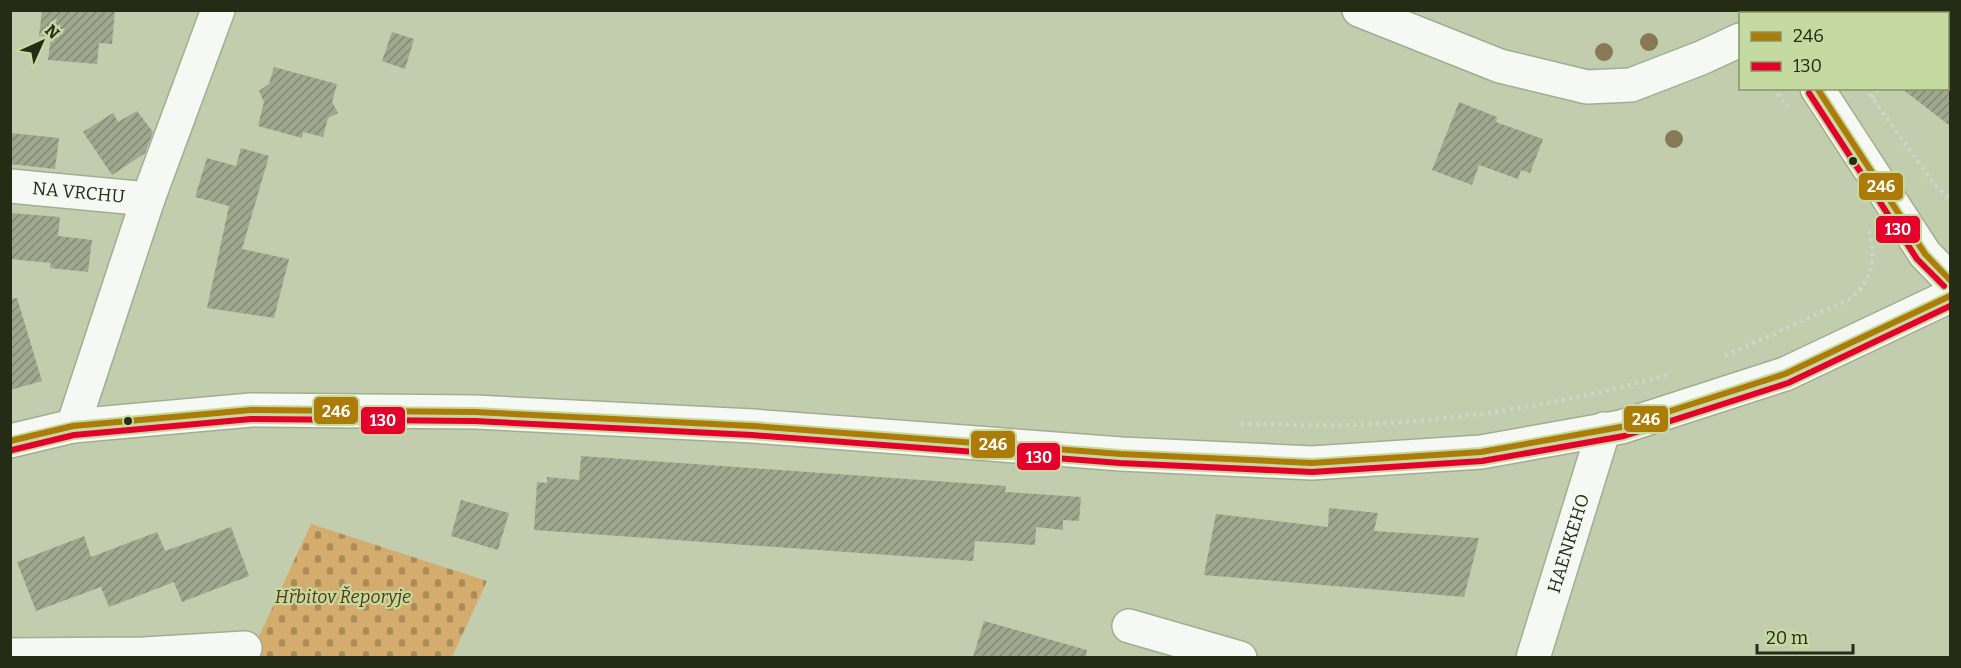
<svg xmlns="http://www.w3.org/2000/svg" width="1961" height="668" font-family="Bitter,serif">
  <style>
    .cemetery { fill: url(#cemetery-stones) }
    .building { fill: url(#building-hatch) }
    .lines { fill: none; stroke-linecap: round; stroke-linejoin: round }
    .minor-casing { stroke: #a3ac93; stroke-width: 36 }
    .path { stroke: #d0d4c9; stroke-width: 4; stroke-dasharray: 3 4.5; stroke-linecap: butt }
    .minor { stroke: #f6f8f3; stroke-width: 33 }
    .bus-1-casing { stroke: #c5daa0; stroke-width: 10 }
    .bus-2-casing { stroke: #c5daa0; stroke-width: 10 }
    .bus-1 { stroke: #ad7b07; stroke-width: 6 }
    .bus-2 { stroke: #e4002b; stroke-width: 6 }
    .tree { fill: #877956 }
    .bus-dot { fill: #242c15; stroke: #c5daa0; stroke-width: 2 }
    .labels { text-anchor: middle; stroke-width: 4.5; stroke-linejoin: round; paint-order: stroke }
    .street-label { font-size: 18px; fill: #242c15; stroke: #c5daa0 }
    .park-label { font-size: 18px; font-style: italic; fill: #57350e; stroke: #c5daa0 }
    .line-badge { stroke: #c5daa0; stroke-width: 2 }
    .badge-label { font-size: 16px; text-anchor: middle; font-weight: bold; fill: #fff }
  </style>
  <defs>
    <pattern id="cemetery-stones" width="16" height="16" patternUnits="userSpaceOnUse" patternTransform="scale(1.5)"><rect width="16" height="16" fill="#d3ac6e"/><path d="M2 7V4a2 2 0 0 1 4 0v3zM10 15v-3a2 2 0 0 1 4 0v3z" fill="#ab8c59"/></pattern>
    <pattern id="building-hatch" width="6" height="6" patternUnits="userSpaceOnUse" patternTransform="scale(1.5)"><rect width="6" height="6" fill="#9fa88f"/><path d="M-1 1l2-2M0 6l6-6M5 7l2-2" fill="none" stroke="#818974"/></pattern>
  </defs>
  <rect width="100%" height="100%" fill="#c2cdad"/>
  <path class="cemetery" d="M 311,524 L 487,581 L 452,657 L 249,658 Z"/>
  <g class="building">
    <path d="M 42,10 L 115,10 L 112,44 L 99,43 L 97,64 L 48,60 L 51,37 L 39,36 Z"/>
    <path d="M 392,32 L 414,39 L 405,69 L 382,61 Z"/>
    <path d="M 274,67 L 337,84 L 332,102 L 338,113 L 328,118 L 323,137 L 303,132 L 302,138 L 258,126 L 264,102 L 259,91 L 269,84 Z"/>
    <path d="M 1901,88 L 1950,88 L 1950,126 Z"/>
    <path d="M 1459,102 L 1497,117 L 1496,122 L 1543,139 L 1530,173 L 1521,170 L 1518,179 L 1479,165 L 1472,185 L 1432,170 Z"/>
    <path d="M 137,111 L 153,132 L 145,153 L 112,175 L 83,132 L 113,113 L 118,122 Z"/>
    <path d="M 10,133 L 59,138 L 55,169 L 10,164 Z"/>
    <path d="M 241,148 L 269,156 L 242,249 L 289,259 L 274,318 L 207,308 L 229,206 L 195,197 L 207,158 L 236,166 Z"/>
    <path d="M 10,213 L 60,217 L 58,236 L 92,240 L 88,272 L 50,268 L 51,263 L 10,259 Z"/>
    <path d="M 17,298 L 42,381 L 10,390 L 10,299 Z"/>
    <path d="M 581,456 L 1006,486 L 1005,492 L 1081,497 L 1079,521 L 1063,520 L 1063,530 L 1036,527 L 1035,545 L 975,541 L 973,561 L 534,530 L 537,482 L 547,483 L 547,477 L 579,480 Z"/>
    <path d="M 461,500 L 509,513 L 498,550 L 451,536 Z"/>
    <path d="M 1329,508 L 1378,513 L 1374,531 L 1479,538 L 1464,597 L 1204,575 L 1216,514 L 1328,527 Z"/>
    <path d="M 231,527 L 249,576 L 182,602 L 174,582 L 109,607 L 101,587 L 36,611 L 17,562 L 84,536 L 91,557 L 157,532 L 165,551 Z"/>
    <path d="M 984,621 L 1087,650 L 1086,657 L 973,657 Z"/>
  </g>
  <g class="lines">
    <defs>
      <g id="minor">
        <path d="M 1359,10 L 1500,66 L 1587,87 L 1631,85 L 1701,58 L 1740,40"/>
        <path d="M 1766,10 L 1768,14"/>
        <path d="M 1846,10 L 1850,14"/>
        <path d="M 1801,14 L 1809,10"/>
        <path d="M 1817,88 L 1925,254 L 1950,280"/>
        <path id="s1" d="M 10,186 L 148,199"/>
        <path d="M 73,426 L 148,199 L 218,10"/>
        <path d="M 10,441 L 73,426 L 251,410 L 475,412 L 753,426 L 1121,454 L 1312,463 L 1481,452 L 1621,427 L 1785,374 L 1950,296"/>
        <path d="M 1129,626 L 1240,658"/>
        <path d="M 10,655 L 144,654 L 245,648"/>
        <path id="s2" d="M 1533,658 L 1604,429"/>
      </g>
    </defs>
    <use href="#minor" class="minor-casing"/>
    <g class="path">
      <path d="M 1937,14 L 1939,10"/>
      <path d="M 1773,88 L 1788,107"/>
      <path d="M 1865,88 L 1935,185 L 1950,199"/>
      <path d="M 1872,98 L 1879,88"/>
      <path d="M 1725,356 L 1852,298 C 1873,278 1876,258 1869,231"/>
      <path d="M 1241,424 C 1278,424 1315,426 1351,425 C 1457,421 1565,404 1667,375"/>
    </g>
    <use href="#minor" class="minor"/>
    <defs>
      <g id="bus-1">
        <path d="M 1817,88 L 1925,254 L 1950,280"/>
        <path d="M 10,441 L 73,426 L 251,410 L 475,412 L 753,426 L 1121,454 L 1312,463 L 1481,452 L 1621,427 L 1785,374 L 1950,296"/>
      </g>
      <g id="bus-2">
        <path d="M 1809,93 L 1917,259 L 1944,286"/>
        <path d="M 12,450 L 74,435 L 251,419 L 475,421 L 752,435 L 1120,463 L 1312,472 L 1482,461 L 1624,436 L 1788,383 L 1950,306"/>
      </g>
    </defs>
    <use href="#bus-1" class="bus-1-casing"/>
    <use href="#bus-2" class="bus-2-casing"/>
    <use href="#bus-1" class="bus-1"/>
    <use href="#bus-2" class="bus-2"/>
  </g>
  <g class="tree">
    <circle cx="1649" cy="42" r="9"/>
    <circle cx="1604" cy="52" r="9"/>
    <circle cx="1674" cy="139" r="9"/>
  </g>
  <g class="bus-dot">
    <circle cx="1853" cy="161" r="5"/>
    <circle cx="128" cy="421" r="5"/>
  </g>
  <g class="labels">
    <g class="street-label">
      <text dy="6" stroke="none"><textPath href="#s1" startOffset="69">NA VRCHU</textPath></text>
      <text dy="6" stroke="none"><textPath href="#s2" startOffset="120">HAENKEHO</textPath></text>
    </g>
    <g class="park-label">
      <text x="343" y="603">Hřbitov Řeporyje</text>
    </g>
  </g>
  <g class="line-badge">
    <rect x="1858" y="172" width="46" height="29" rx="6" fill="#ad7b07"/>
    <rect x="1875" y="215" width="46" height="29" rx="6" fill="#e4002b"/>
    <rect x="313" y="396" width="46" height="29" rx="6" fill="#ad7b07"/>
    <rect x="1623" y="405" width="46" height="28" rx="6" fill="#ad7b07"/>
    <rect x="360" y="406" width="46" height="29" rx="6" fill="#e4002b"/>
    <rect x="970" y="430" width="46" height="29" rx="6" fill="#ad7b07"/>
    <rect x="1016" y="442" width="45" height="29" rx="6" fill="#e4002b"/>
  </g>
  <g class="badge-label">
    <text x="1881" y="192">246</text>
    <text x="1898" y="235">130</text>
    <text x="336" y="417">246</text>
    <text x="1646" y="425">246</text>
    <text x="383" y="426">130</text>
    <text x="993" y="450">246</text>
    <text x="1039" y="463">130</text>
  </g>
  <rect width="1961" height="668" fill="none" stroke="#242c15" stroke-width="24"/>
  <rect x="1739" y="12" width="210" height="78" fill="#c5daa0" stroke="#859468" stroke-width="1.5"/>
  <rect x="1751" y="32" width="30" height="9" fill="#ad7b07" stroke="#859468" stroke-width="1.5"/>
  <text x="1793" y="42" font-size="18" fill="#242c15">246</text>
  <rect x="1751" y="62" width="30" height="9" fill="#e4002b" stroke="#859468" stroke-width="1.5"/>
  <text x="1793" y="72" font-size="18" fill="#242c15">130</text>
  <g transform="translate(42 42) rotate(45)" stroke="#c5daa0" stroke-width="4.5" paint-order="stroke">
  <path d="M0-4.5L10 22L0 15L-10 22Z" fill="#242c15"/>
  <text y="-9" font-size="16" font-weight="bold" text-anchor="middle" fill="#242c15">N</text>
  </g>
  <path d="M1757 644v9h96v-9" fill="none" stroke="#242c15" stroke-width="3"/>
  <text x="1766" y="644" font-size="18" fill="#242c15" stroke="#c5daa0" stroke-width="4.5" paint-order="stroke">20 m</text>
</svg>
